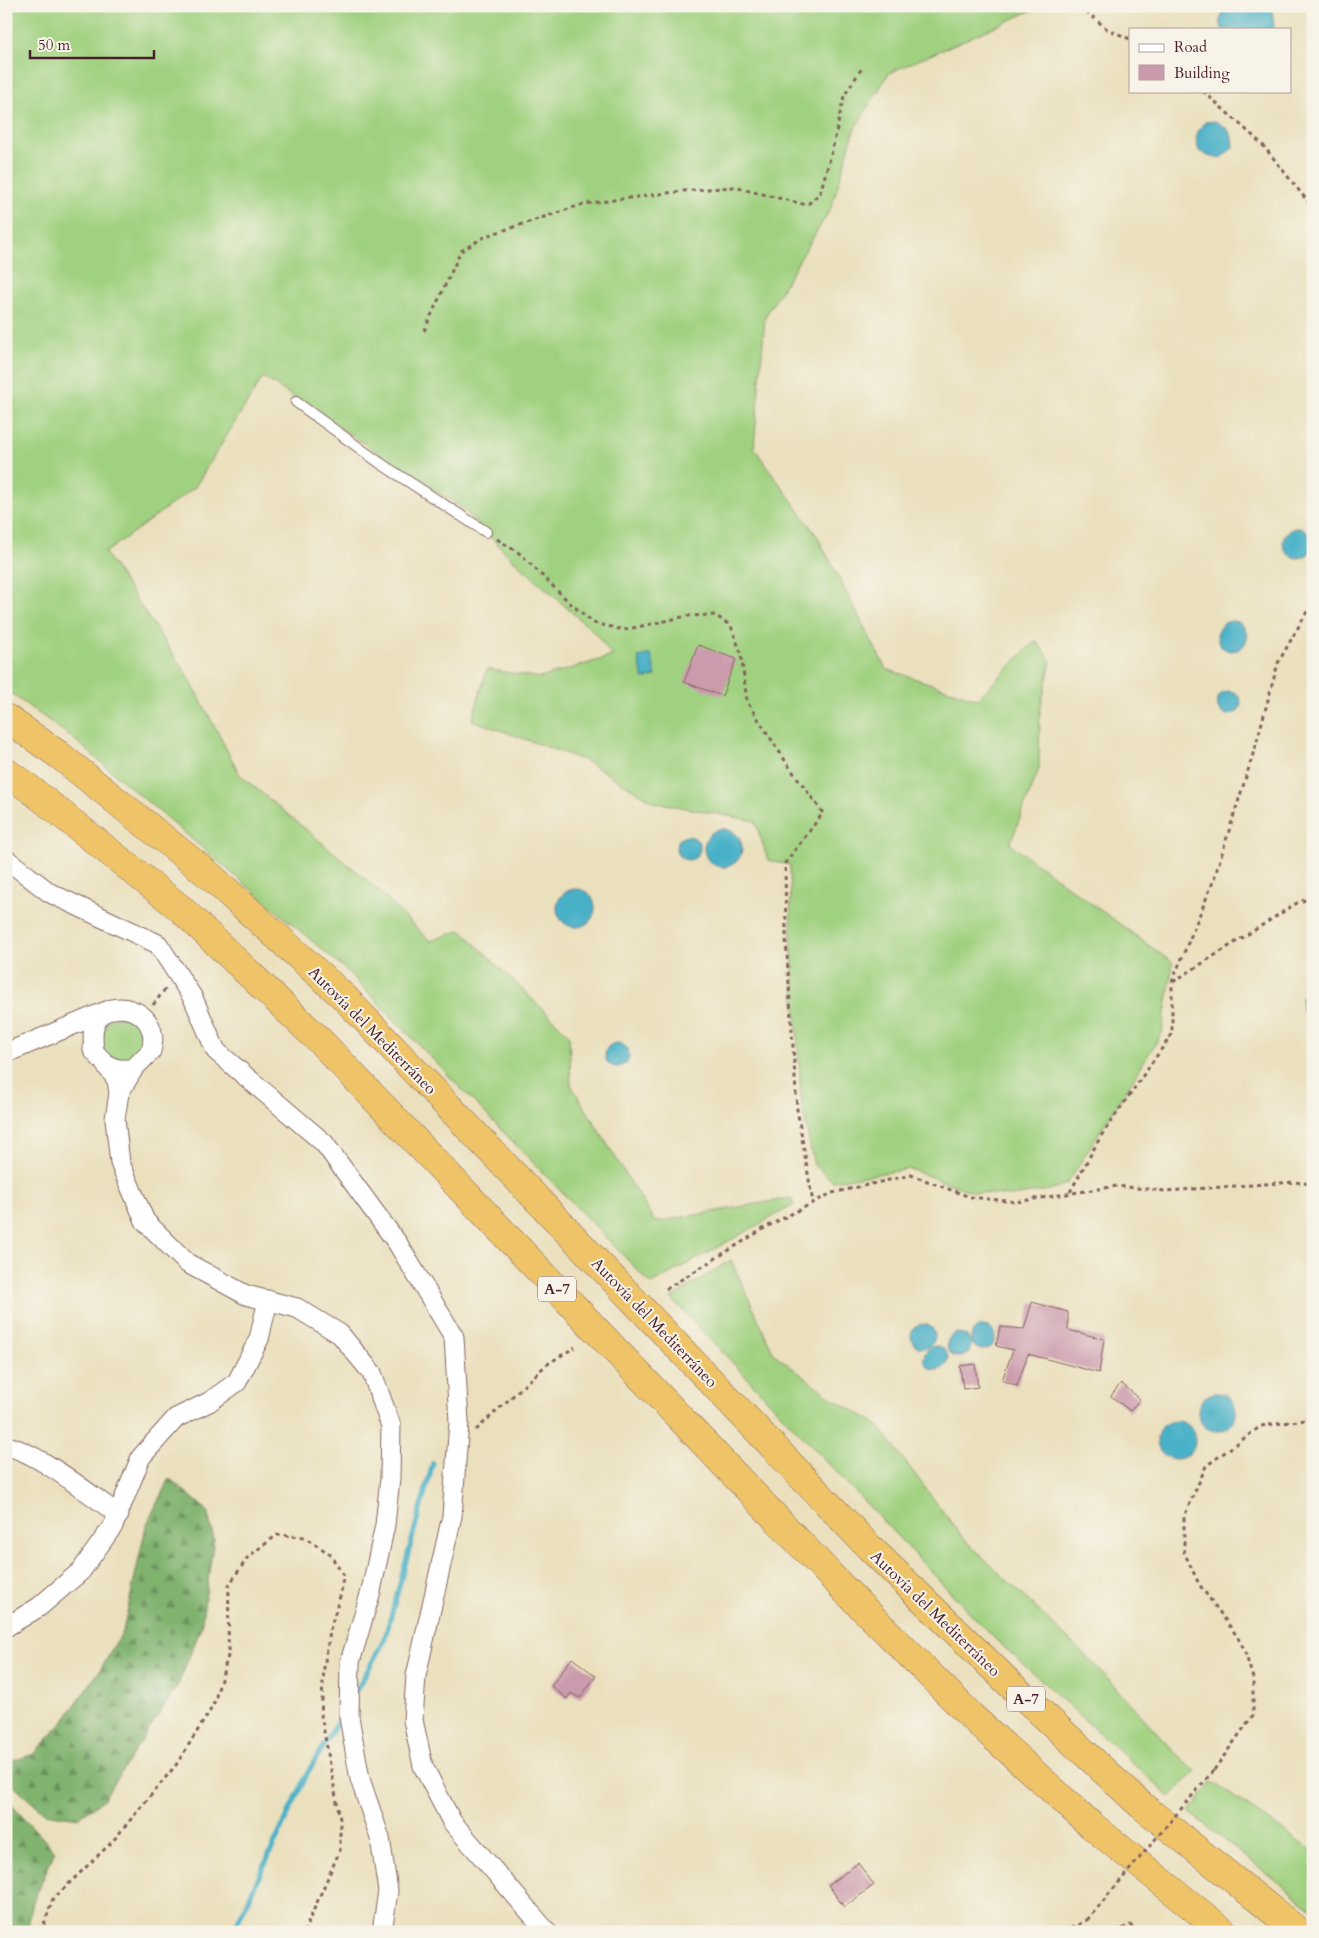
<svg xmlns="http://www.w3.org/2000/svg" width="1319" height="1938" font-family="Cardo,serif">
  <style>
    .grass { fill: #a0d180; stroke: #757856 }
    .forest { fill: url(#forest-firs); stroke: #65694c }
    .water { fill: #49b1c7; stroke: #4a6879 }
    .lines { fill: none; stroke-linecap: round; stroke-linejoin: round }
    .stream { stroke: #49b1c7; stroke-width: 5 }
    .building { fill: #cb9bad }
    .service-casing { stroke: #82635e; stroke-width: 12 }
    .minor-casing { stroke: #82635e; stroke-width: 21 }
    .motorway-casing { stroke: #82635e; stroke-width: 29 }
    .path { stroke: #82635e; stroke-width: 3; stroke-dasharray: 4 4; stroke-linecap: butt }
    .service { stroke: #fff; stroke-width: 10 }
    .minor { stroke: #fff; stroke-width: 19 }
    .motorway { stroke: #efc469; stroke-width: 28 }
    .path-bridge { stroke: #82635e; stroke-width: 3; stroke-dasharray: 4 4; stroke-linecap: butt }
    .labels { text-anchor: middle; stroke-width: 4; stroke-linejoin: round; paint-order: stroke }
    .shield { fill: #f7f3e8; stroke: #7e5f64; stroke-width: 1 }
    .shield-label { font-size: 15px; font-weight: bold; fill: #4a1f2b }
    .street-label { font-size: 16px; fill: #4a1f2b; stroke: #f7f3e8 }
  </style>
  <defs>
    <pattern id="forest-firs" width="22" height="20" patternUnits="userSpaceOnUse" patternTransform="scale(1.25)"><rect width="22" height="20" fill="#80b36e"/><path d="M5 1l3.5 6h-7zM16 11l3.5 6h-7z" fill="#6b915b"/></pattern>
  </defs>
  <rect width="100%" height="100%" fill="#f7f3e8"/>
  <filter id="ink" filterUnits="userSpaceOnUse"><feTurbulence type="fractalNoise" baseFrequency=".02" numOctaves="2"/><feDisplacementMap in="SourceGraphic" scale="10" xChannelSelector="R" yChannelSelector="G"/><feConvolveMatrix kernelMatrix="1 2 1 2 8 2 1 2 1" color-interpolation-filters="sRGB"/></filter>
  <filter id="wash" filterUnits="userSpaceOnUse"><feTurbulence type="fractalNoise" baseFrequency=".0096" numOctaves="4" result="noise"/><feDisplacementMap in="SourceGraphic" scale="20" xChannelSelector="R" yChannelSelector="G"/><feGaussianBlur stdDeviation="1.12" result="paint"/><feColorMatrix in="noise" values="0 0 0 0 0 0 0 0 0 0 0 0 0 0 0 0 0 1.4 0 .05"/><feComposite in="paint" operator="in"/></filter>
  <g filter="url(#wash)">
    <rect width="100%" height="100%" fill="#eae0bd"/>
    <g class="grass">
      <path d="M 6,6 L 1042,6 L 889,73 L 855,128 L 831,208 L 765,317 L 754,448 L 817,536 L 886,669 L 977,699 L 1036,640 L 1051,661 L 1040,710 L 1039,769 L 1010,844 L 1173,963 L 1162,1033 L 1067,1184 L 1049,1190 L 1012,1196 L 973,1192 L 909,1169 L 833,1181 L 814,1165 L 802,1108 L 791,939 L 790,865 L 768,860 L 755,821 L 654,802 L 586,761 L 472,720 L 487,669 L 540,678 L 612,656 L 596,634 L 509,556 L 462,508 L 263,377 L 195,487 L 105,553 L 189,678 L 240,775 L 367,880 L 430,941 L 461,930 L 569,1035 L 571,1085 L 655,1222 L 791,1198 L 794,1205 L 651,1284 L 344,968 L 70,736 L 6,690 Z"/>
      <circle cx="121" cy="1039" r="22"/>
      <path d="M 731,1260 L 774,1354 L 832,1398 L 877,1424 L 962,1537 L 1094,1664 L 1185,1763 L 1196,1771 L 1170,1797 L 993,1637 L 671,1298 Z"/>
      <path d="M 1212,1782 L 1313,1851 L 1313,1910 L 1189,1812 Z"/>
    </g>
    <g class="forest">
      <path d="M 169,1478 L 207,1510 L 214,1539 L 201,1628 L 178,1685 L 103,1800 L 78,1818 L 44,1813 L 10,1783 L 6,1774 L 6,1763 L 34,1754 L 62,1723 L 100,1670 L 123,1631 L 146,1526 Z"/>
      <path d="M 6,1799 L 55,1851 L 33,1902 L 27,1932 L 6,1932 Z"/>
    </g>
    <g class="water">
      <path d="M 1225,6 L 1268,6 L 1272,10 L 1274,27 L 1272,29 L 1222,29 L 1220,21 Z"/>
      <path d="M 1215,121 C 1228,127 1233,133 1233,147 L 1221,159 L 1208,156 L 1199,151 C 1194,138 1196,132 1205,122 Z"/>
      <circle cx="1298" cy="543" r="15"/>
      <circle cx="1232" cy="636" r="15"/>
      <path d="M 651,654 L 656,676 L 643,679 L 638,657 Z"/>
      <circle cx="1229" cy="703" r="12"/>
      <circle cx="723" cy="848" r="19"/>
      <circle cx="688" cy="848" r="12"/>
      <circle cx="576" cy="908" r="19"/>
      <path d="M 1313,985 L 1313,1020 L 1302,1011 L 1301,997 L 1309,986 Z"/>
      <circle cx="617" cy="1055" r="12"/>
      <circle cx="923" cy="1336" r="12"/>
      <circle cx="983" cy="1338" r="12"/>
      <circle cx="959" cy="1345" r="12"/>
      <circle cx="936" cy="1358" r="12"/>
      <circle cx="1217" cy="1412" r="19"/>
      <circle cx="1176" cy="1440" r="19"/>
    </g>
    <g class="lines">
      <g class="stream">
        <path d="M 356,1691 L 384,1641 L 433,1463"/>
        <path d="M 233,1932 L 308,1772 L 343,1713"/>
      </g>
    </g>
    <g id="blocks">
      <g class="building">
        <path d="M 698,645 L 736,659 L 722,696 L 684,682 Z"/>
        <path d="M 1032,1302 L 1068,1312 L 1068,1330 L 1104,1339 L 1099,1373 L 1028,1354 L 1017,1386 L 1002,1380 L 1013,1350 L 996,1346 L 1000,1327 L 1024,1329 Z"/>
        <path d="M 975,1364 L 978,1387 L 963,1389 L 960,1366 Z"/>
        <path d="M 1121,1383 L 1140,1399 L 1130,1411 L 1111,1396 Z"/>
        <path d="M 572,1658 L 596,1676 L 580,1698 L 571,1693 L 567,1699 L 551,1686 Z"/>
        <path d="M 858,1863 L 874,1885 L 844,1907 L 828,1885 Z"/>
      </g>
    </g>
  </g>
  <g filter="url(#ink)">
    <use href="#blocks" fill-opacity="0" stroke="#82635e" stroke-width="1"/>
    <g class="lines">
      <defs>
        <path id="service" d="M 296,402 L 380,463 L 486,532"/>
        <g id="minor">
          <path d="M 6,859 L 50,893 L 158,944 L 193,998 L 216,1051 L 324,1143 L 398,1244 L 454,1337 L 459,1422 L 452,1516 L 416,1676 L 413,1720 L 423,1766 L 452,1822 L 547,1932"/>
          <path d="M 6,1053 L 104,1012"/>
          <path d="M 105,1064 L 117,1080 L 119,1093 L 115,1119 L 120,1163 L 145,1221 L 187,1263 L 246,1295 L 297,1308 L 340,1334 L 372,1373 L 391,1426 L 390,1478 L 385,1525 L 371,1591 L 350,1662 L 349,1717 L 360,1779 L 380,1838 L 388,1891 L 382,1932"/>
          <path d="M 119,1093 L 134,1068 L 151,1051 C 164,1006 102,994 94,1027 C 92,1034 94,1043 93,1050 C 106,1066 113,1072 134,1068"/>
          <path d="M 6,1446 C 36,1451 92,1496 119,1515"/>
          <path d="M 6,1627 L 39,1607 L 81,1571 L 113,1526 L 141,1457 L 176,1418 L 209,1402 L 237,1382 L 259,1339 L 268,1300"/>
        </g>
        <g id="motorway">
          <path d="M 6,718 L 59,755 L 209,875 L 344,997 L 869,1547 L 1009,1683 L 1141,1805 L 1299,1932"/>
          <path d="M 6,772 L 30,789 L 180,908 L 320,1041 L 834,1579 L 972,1717 L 1091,1825 L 1224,1932"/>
        </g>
      </defs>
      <use href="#service" class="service-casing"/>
      <use href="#minor" class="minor-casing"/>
      <use href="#motorway" class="motorway-casing"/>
      <g class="path">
        <path d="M 1080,6 L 1107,29 L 1130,39"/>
        <path d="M 1203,91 L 1262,144 L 1313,208"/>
        <path d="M 424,331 L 461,251 L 486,236 L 584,204 L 682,191 L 734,187 L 807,205 L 820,193 L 832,151 L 844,96 L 862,68"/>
        <path d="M 497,539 L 519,553 L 571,604 L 594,623 L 624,630 L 687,616 L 715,615 L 731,626 L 741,653 L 747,702 L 788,765 L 823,813 L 785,863 L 786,939 L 797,1109 L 813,1203"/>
        <path d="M 1173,982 L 1297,903 L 1313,897"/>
        <path d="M 153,1005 L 166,988"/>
        <path d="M 1070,1192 L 1101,1136 L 1172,1034 L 1172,982 L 1213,882 L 1255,748 L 1278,663 L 1313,601"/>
        <path d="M 666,1289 L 768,1226 L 832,1193 L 911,1175 L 970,1197 L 1016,1202 L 1117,1186 L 1165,1191 L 1294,1182 L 1313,1184"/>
        <path d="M 476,1430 L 546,1365 L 575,1347"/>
        <path d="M 1214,1770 L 1253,1715 L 1253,1678 L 1244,1649 L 1237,1636 L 1199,1584 L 1184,1552 L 1184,1517 L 1206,1466 L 1261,1426 L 1313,1419"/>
        <path d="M 41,1932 L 53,1899 L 112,1842 L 176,1765 L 213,1706 L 228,1656 L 229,1585 L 248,1557 L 277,1535 L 304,1537 L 330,1554 L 343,1575 L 341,1593 L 331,1626 L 324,1667 L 321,1715 L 340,1819 L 340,1850 L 304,1932"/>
        <path d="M 1064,1932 L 1087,1920"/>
        <path d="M 1115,1932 L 1130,1925 L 1137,1932"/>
      </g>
      <use href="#service" class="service"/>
      <use href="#minor" class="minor"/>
      <use href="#motorway" class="motorway"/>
      <path class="path-bridge" d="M 1087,1920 L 1214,1770"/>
    </g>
  </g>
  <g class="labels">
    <g class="shield">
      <rect x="538" y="1276.5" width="38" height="25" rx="4"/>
      <rect x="1007" y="1686.5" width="38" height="25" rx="4"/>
    </g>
    <g class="shield-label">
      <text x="557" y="1294">A-7</text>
      <text x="1026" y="1704">A-7</text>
    </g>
    <g class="street-label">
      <text transform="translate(373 1030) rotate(45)" y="6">Autovía del Mediterráneo</text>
      <text transform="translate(655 1322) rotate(46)" y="6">Autovía del Mediterráneo</text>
      <text transform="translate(936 1613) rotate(44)" y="6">Autovía del Mediterráneo</text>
    </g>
  </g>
  <rect width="1319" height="1938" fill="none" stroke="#f7f3e8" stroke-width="25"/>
  <rect x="1129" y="28" width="162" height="65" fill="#f7f3e8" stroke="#b29e9c"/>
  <rect x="1139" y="44" width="25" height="8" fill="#ffffff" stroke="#b29e9c"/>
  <text x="1174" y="52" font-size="15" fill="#4a1f2b">Road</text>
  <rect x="1139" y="65" width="25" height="15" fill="#cb9bad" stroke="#b29e9c"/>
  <text x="1174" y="78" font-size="15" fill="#4a1f2b">Building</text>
  <path d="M30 50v8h124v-8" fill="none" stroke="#4a1f2b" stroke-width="2.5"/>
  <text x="38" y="50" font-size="15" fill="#4a1f2b" stroke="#f7f3e8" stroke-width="4" paint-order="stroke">50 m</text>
</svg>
